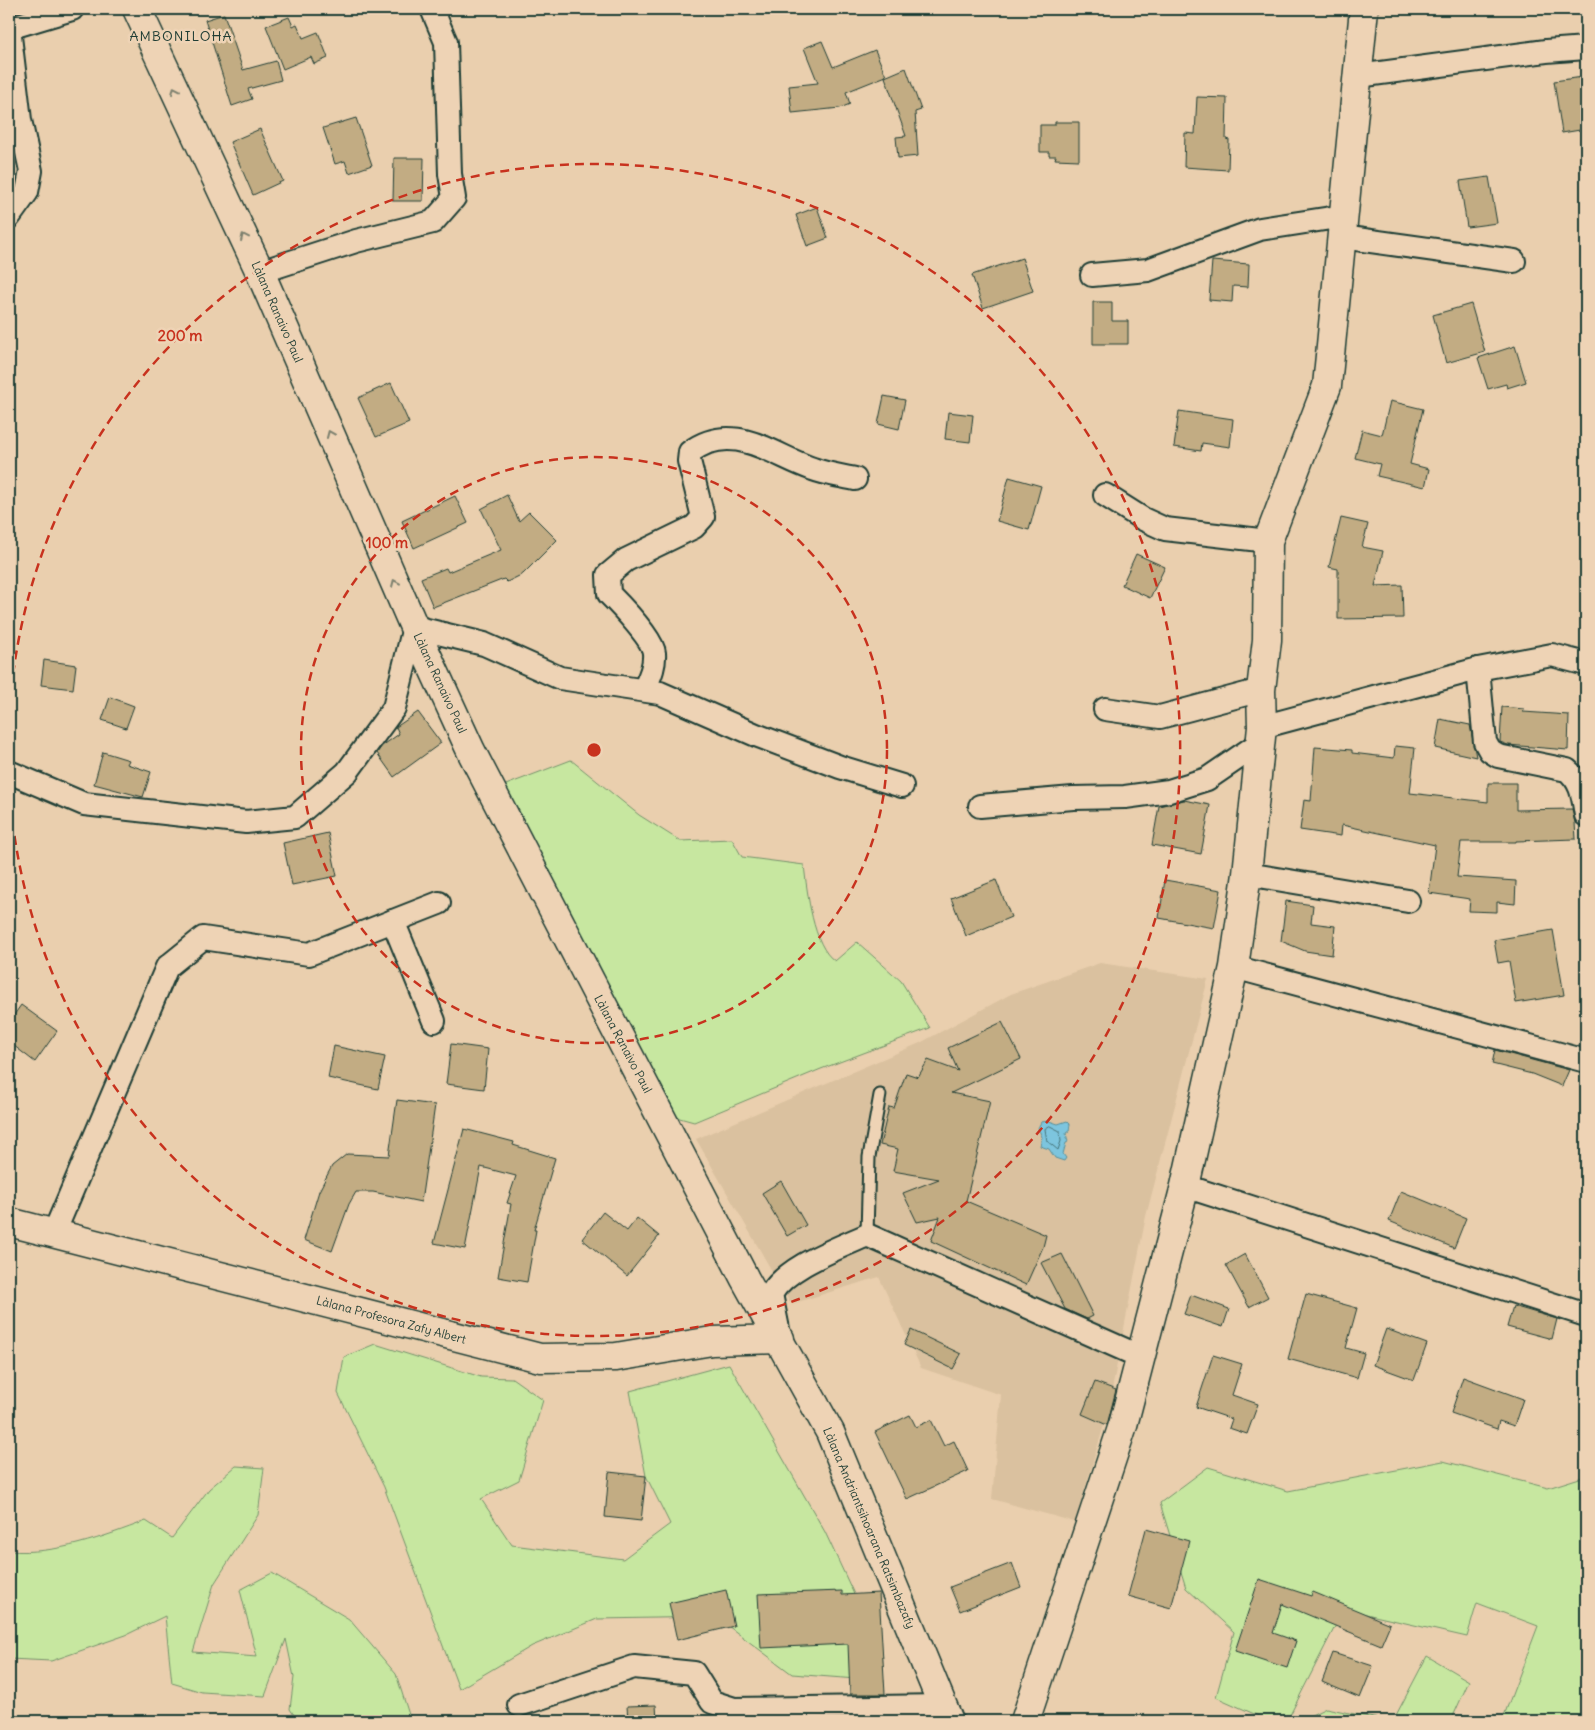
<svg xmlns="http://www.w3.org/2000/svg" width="1595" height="1730" font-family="Delius,sans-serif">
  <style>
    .built { fill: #dac19f }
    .green { fill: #c7e7a0; stroke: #73926a }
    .water { fill: #7dc5de; stroke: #578f9a }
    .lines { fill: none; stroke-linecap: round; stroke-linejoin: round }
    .shore { stroke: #457378; stroke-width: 1 }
    .building { fill: #c2ac83; stroke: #1f3d34 }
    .lane-casing { stroke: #1f3d34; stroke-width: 15 }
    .street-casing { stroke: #1f3d34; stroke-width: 26 }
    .secondary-casing { stroke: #1f3d34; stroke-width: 31 }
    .lane { stroke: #eed3b5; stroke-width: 11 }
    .street { stroke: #eed3b5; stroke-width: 22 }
    .secondary { stroke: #eed3b5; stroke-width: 28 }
    .oneway { stroke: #7c806e }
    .ring { fill: none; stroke: #c8321e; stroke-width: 2.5; stroke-dasharray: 9 6 }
    .labels { text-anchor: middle; stroke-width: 5; stroke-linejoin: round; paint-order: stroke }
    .street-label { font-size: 12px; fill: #1f3d34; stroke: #eed3b5 }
    .neighbourhood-label { font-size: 14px; letter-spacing: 1px; fill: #1f3d34; stroke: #eed3b5 }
    .centre { fill: #c8321e; stroke: #eed3b5; stroke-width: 2.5 }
    .ring-label { font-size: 15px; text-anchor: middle; font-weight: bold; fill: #c8321e; stroke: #eed3b5; stroke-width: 5; stroke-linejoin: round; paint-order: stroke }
  </style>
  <rect width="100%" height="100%" fill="#eacfae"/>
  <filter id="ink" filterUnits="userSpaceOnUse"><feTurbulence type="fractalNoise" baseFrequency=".02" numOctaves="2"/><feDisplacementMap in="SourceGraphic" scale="10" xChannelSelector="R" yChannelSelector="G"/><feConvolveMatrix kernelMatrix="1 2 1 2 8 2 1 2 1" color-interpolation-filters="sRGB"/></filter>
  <g filter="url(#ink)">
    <path class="built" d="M 1100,963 L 1208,979 L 1146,1216 L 1107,1415 L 1075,1522 L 992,1499 L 1001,1395 L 921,1368 L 879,1277 L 791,1304 L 696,1139 L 920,1043 L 1011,994 Z"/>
    <g class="green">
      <path d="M 571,760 L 639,815 L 680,841 L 732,839 L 742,857 L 804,865 C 807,891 813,947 835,961 L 857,942 L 901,981 L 930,1028 L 821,1069 L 694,1122 L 676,1117 L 498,788 Z"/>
      <path d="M 375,1344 L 481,1377 L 512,1378 L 543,1400 L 519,1480 L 481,1499 L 512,1545 L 623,1559 L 670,1524 L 646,1476 L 630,1391 L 729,1364 L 825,1532 L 866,1620 L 856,1679 L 792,1674 L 716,1617 L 597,1619 L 532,1646 L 459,1689 L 384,1487 L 338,1393 L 344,1357 Z"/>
      <path d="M 1443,1461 L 1548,1488 L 1586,1476 L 1586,1704 L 1579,1721 L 1502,1721 L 1538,1626 L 1477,1603 L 1467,1637 L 1344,1609 L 1287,1721 L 1270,1721 L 1216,1697 L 1234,1632 L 1186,1588 L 1160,1503 L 1208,1467 L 1288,1491 Z"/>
      <path d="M 236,1466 L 264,1468 L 258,1515 L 214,1584 L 193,1652 L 257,1657 L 240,1590 L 272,1573 L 349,1619 L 396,1674 L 411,1721 L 298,1721 L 290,1709 L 294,1677 L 286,1639 L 265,1696 L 202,1692 L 172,1683 L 165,1616 L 126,1635 L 51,1661 L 9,1659 L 9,1551 C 56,1555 103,1537 146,1521 L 172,1538 L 209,1489 Z"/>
      <path d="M 1427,1656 L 1469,1681 L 1451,1721 L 1393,1721 Z"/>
      <path d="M 1326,1708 L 1388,1721 L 1299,1721 Z"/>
    </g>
    <path class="water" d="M 1049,1121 L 1058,1124 L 1067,1121 L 1070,1124 L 1069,1131 L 1066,1133 L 1068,1142 L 1066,1143 L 1063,1154 L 1066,1158 L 1064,1161 L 1055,1158 L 1049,1149 L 1040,1146 L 1042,1137 L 1038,1128 L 1041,1122 Z"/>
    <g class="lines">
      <path class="shore" d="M 1050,1126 L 1060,1131 L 1061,1141 L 1058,1150 L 1047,1141 L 1045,1129 Z"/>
    </g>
    <g class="building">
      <path d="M 224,14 L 243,70 L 276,61 L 281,80 L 248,89 L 252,99 L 232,106 L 205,20 Z"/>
      <path d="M 289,17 L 293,26 L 297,24 L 303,38 L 318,32 L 328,58 L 314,64 L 311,57 L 283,69 L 266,26 Z"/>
      <path d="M 822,41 L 833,67 L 875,50 L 886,76 L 846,92 L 850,104 L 840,108 L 792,113 L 789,86 L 818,83 L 804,48 Z"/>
      <path d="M 906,68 L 921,110 L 915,112 L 918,156 L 898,158 L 896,137 L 906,136 L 885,77 Z"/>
      <path d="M 1583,77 L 1586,97 L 1586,129 L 1562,133 L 1554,81 Z"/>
      <path d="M 1197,97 L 1227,98 L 1226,139 L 1229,140 L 1228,170 L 1184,167 L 1185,133 L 1195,134 Z"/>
      <path d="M 356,118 L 372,165 L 349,173 L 345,161 L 335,164 L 323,128 Z"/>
      <path d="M 1055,122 L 1079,122 L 1079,160 L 1055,159 L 1056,156 L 1049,156 L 1049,152 L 1040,152 L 1040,125 L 1055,125 Z"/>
      <path d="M 260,129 L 283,181 L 253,195 L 230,142 Z"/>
      <path d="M 394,158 L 424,158 L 423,201 L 393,201 Z"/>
      <path d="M 1489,177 L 1497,223 L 1467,227 L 1460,181 Z"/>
      <path d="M 817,207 L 828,238 L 807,246 L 796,215 Z"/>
      <path d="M 1022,258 L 1033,291 L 983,308 L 972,275 Z"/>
      <path d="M 1212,261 L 1249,264 L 1248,287 L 1233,286 L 1232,302 L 1209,300 Z"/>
      <path d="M 1093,302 L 1112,302 L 1112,321 L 1128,321 L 1128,344 L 1093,344 Z"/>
      <path d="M 1471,304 L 1485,352 L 1446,363 L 1433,315 Z"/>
      <path d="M 1515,346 L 1526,382 L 1507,388 L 1506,384 L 1488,389 L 1478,358 Z"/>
      <path d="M 391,383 L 409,423 L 376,437 L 358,398 Z"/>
      <path d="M 884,396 L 905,400 L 899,429 L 878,424 Z"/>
      <path d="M 1390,401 L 1423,409 L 1410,464 L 1429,469 L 1425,487 L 1377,476 L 1380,464 L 1355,458 L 1362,430 L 1382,435 Z"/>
      <path d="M 1179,411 L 1233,419 L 1230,447 L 1202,443 L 1201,451 L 1174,447 Z"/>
      <path d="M 948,412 L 973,415 L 970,442 L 945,439 Z"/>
      <path d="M 1009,477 L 1041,486 L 1029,530 L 997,521 Z"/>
      <path d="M 507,495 L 519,521 L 529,512 L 557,540 L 523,574 L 507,582 L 504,579 L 433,607 L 421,578 L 446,568 L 448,572 L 501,550 L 481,509 Z"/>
      <path d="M 455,496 L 468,523 L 414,548 L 402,521 Z"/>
      <path d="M 1341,518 L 1368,524 L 1362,547 L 1383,551 L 1375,586 L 1402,585 L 1403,618 L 1338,619 L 1338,569 L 1329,567 Z"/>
      <path d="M 1136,554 L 1165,567 L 1150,598 L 1122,585 Z"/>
      <path d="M 44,660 L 76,665 L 73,689 L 41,685 Z"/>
      <path d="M 110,697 L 134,706 L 126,728 L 102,720 Z"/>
      <path d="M 1502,707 L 1524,709 L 1523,712 L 1569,715 L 1568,750 L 1508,745 L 1500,742 Z"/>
      <path d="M 418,712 L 441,743 L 394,777 L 377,753 L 382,746 L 399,734 L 396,727 Z"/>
      <path d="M 1440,719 L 1470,725 L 1476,757 L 1435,748 Z"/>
      <path d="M 1395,746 L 1415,748 L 1410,793 L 1488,802 L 1488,783 L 1516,783 L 1516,810 L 1572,809 L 1575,823 L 1576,839 L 1516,841 L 1516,842 L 1461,842 L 1457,877 L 1516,881 L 1515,904 L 1497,902 L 1497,912 L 1469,911 L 1470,899 L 1429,893 L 1435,845 L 1342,825 L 1341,836 L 1300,830 L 1304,800 L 1311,801 L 1315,747 L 1352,750 L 1352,753 L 1394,758 Z"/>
      <path d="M 103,752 L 129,760 L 127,764 L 151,772 L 143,797 L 94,784 Z"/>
      <path d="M 1184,800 L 1210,805 L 1201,854 L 1152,845 L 1159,806 Z"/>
      <path d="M 328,833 L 337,876 L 292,885 L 283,843 Z"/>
      <path d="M 996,880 L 1011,917 L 966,936 L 951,898 Z"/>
      <path d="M 1165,880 L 1221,890 L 1214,928 L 1159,918 Z"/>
      <path d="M 1286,901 L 1313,905 L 1311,923 L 1335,926 L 1332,955 L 1305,951 L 1281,941 Z"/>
      <path d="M 1553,930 L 1564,995 L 1516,1003 L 1509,961 L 1498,963 L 1494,940 Z"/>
      <path d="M 21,1005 L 57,1031 L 35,1062 L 9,1042 L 9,1022 Z"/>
      <path d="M 1002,1022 L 1021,1059 L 951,1093 L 990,1101 L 966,1201 L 1046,1235 L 1043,1247 L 1026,1285 L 931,1241 L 940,1217 L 917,1222 L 903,1193 L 939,1179 L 893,1171 L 898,1149 L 880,1145 L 889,1107 L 894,1108 L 906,1073 L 918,1077 L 928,1060 L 958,1071 L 948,1048 Z"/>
      <path d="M 451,1044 L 488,1049 L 484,1089 L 446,1084 Z"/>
      <path d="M 334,1046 L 385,1057 L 378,1089 L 328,1078 Z"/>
      <path d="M 1495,1050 L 1569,1070 L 1562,1086 L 1532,1074 L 1492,1064 Z"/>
      <path d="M 397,1100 L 435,1105 L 421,1202 L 373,1192 L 356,1192 L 349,1204 L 332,1251 L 304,1240 L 319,1191 L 332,1166 L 347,1154 L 389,1156 Z"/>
      <path d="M 464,1129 L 514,1142 L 513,1145 L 555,1158 L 534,1230 L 536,1230 L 527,1282 L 498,1277 L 511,1204 L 507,1203 L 516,1176 L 481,1167 L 465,1249 L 434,1243 Z"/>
      <path d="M 781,1181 L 806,1225 L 787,1236 L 762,1193 Z"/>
      <path d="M 1401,1191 L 1466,1218 L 1454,1248 L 1389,1221 Z"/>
      <path d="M 603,1212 L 627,1231 L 637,1218 L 659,1236 L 627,1276 L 582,1239 Z"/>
      <path d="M 1062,1254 L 1093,1316 L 1087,1319 L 1065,1309 L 1041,1263 Z"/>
      <path d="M 1245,1254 L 1268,1297 L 1249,1307 L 1226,1265 Z"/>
      <path d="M 1306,1294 L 1357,1308 L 1346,1348 L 1364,1353 L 1357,1378 L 1288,1359 Z"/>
      <path d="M 1191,1295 L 1229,1309 L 1223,1327 L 1184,1314 Z"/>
      <path d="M 1513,1306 L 1557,1319 L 1552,1339 L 1507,1327 Z"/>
      <path d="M 1386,1329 L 1427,1344 L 1414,1380 L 1373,1365 Z"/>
      <path d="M 911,1330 L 961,1354 L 953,1369 L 904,1345 Z"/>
      <path d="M 1213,1355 L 1242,1364 L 1232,1395 L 1258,1404 L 1247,1434 L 1229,1428 L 1232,1419 L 1196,1407 Z"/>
      <path d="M 1463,1377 L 1523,1399 L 1514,1426 L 1499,1421 L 1497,1429 L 1451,1413 Z"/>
      <path d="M 1095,1382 L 1116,1390 L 1107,1425 L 1082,1414 Z"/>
      <path d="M 910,1415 L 916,1427 L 931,1420 L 944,1446 L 954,1441 L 968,1471 L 907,1499 L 875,1432 Z"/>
      <path d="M 609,1472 L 646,1476 L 641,1521 L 605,1517 Z"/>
      <path d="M 1146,1529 L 1189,1541 L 1171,1608 L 1128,1596 Z"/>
      <path d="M 1012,1563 L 1021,1587 L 960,1611 L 950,1587 Z"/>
      <path d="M 1259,1579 L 1311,1596 L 1313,1592 L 1390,1624 L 1381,1645 L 1282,1604 L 1273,1633 L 1296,1641 L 1287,1668 L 1235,1651 Z"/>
      <path d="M 726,1590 L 734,1626 L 677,1640 L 669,1603 Z"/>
      <path d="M 842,1591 L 842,1595 L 879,1593 L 885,1694 L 850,1694 L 848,1644 L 761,1648 L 758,1594 Z"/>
      <path d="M 1333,1653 L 1373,1666 L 1360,1698 L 1322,1682 Z"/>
      <path d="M 656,1705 L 657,1721 L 628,1721 L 627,1706 Z"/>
    </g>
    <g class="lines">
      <defs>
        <path id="lane" d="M 867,1235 L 869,1157 L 880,1095"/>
        <g id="street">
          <path d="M 9,28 L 72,9"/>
          <path d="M 1358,76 L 1546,51 L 1586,48"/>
          <path d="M 9,217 L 27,192 L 31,171 L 20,120 L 9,28"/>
          <path d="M 1342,237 L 1514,261"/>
          <path d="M 260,272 L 356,241 L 433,222 L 454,198 L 450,174 L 446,42 L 432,9"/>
          <path d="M 1092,275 L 1148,270 L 1260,229 L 1344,216"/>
          <path d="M 1105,495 L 1143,519 L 1165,529 L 1268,541"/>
          <path d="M 1478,669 L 1485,742 L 1490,751 L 1498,756 L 1567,770 C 1582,782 1583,797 1586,815"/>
          <path d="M 644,690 C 649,678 655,667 654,653 C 653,639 620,605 609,594 L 608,575 L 626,560 L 694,527 L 703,517 L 689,461 L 690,452 C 733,420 772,455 813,469 C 826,474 841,476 855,479"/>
          <path d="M 1105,709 L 1160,717 L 1261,690"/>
          <path d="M 1262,727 L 1478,669 L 1552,655 L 1586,664"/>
          <path d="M 9,772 L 84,804 L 246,822 L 295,817 L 347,772 L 394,708 L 414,627 L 484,644 L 560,678 L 660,693 L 756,735 L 840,767 L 902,786"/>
          <path d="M 980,806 L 1073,798 L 1125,797 L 1169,791 L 1207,779 L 1261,742"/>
          <path d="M 1247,874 L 1408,901"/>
          <path d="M 393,921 L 434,1021"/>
          <path d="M 1234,967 L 1586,1061"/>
          <path d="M 1185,1186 L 1586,1315"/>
          <path d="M 54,1233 L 167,967 L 203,938 L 309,954 L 439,903"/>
          <path d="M 778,1329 L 771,1294 C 787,1266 837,1249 867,1235 L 1141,1357"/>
          <path d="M 519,1705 L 634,1667 L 694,1673 L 712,1702 L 734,1709 L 943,1706"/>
        </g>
        <g id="secondary">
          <path d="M 137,9 L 260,272 L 414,627 L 471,751 L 745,1279 L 830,1432 L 949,1721"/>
          <path d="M 9,1222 L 540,1358 L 616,1357 L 712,1341 L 780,1339"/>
          <path d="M 1025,1721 L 1123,1425 L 1185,1186 L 1234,967 L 1247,874 L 1262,727 L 1261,690 L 1267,640 L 1268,541 L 1327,386 L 1364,9"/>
        </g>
      </defs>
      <use href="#lane" class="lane-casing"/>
      <use href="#street" class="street-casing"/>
      <use href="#secondary" class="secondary-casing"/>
      <use href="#lane" class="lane"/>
      <use href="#street" class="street"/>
      <use href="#secondary" class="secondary"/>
    </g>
    <defs><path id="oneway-chevron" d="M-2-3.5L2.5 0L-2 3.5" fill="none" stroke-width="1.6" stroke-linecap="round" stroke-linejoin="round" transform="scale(1.25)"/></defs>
    <g class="oneway">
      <use href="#oneway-chevron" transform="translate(175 90) rotate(-115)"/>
      <use href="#oneway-chevron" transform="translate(244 237) rotate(-115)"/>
      <use href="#oneway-chevron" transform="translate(330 434) rotate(-113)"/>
      <use href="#oneway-chevron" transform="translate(395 583) rotate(-113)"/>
    </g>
  </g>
  <g class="ring">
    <circle cx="594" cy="750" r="293"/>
    <path d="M9 719A586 586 0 1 1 9 781"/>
  </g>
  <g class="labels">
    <g class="street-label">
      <text transform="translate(277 312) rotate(66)" y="4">Làlana Ranaivo Paul</text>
      <text transform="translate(440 683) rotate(65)" y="4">Làlana Ranaivo Paul</text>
      <text transform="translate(623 1044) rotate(62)" y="4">Làlana Ranaivo Paul</text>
      <text transform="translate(391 1320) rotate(15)" y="4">Làlana Profesora Zafy Albert</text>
      <text transform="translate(869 1528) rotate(67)" y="4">Làlana Andriantsihoarana Ratsimbazafy</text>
    </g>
    <g class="neighbourhood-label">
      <text x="181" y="41">AMBONILOHA</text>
    </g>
  </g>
  <circle cx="594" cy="750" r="8" class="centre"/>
  <g class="ring-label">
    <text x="180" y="341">200 m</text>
    <text x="387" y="548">100 m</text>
  </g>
  <rect width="1595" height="1730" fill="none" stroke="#eed3b5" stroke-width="30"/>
  <rect x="15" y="15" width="1565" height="1700" fill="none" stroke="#1f3d34" stroke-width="2" filter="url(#ink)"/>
</svg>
